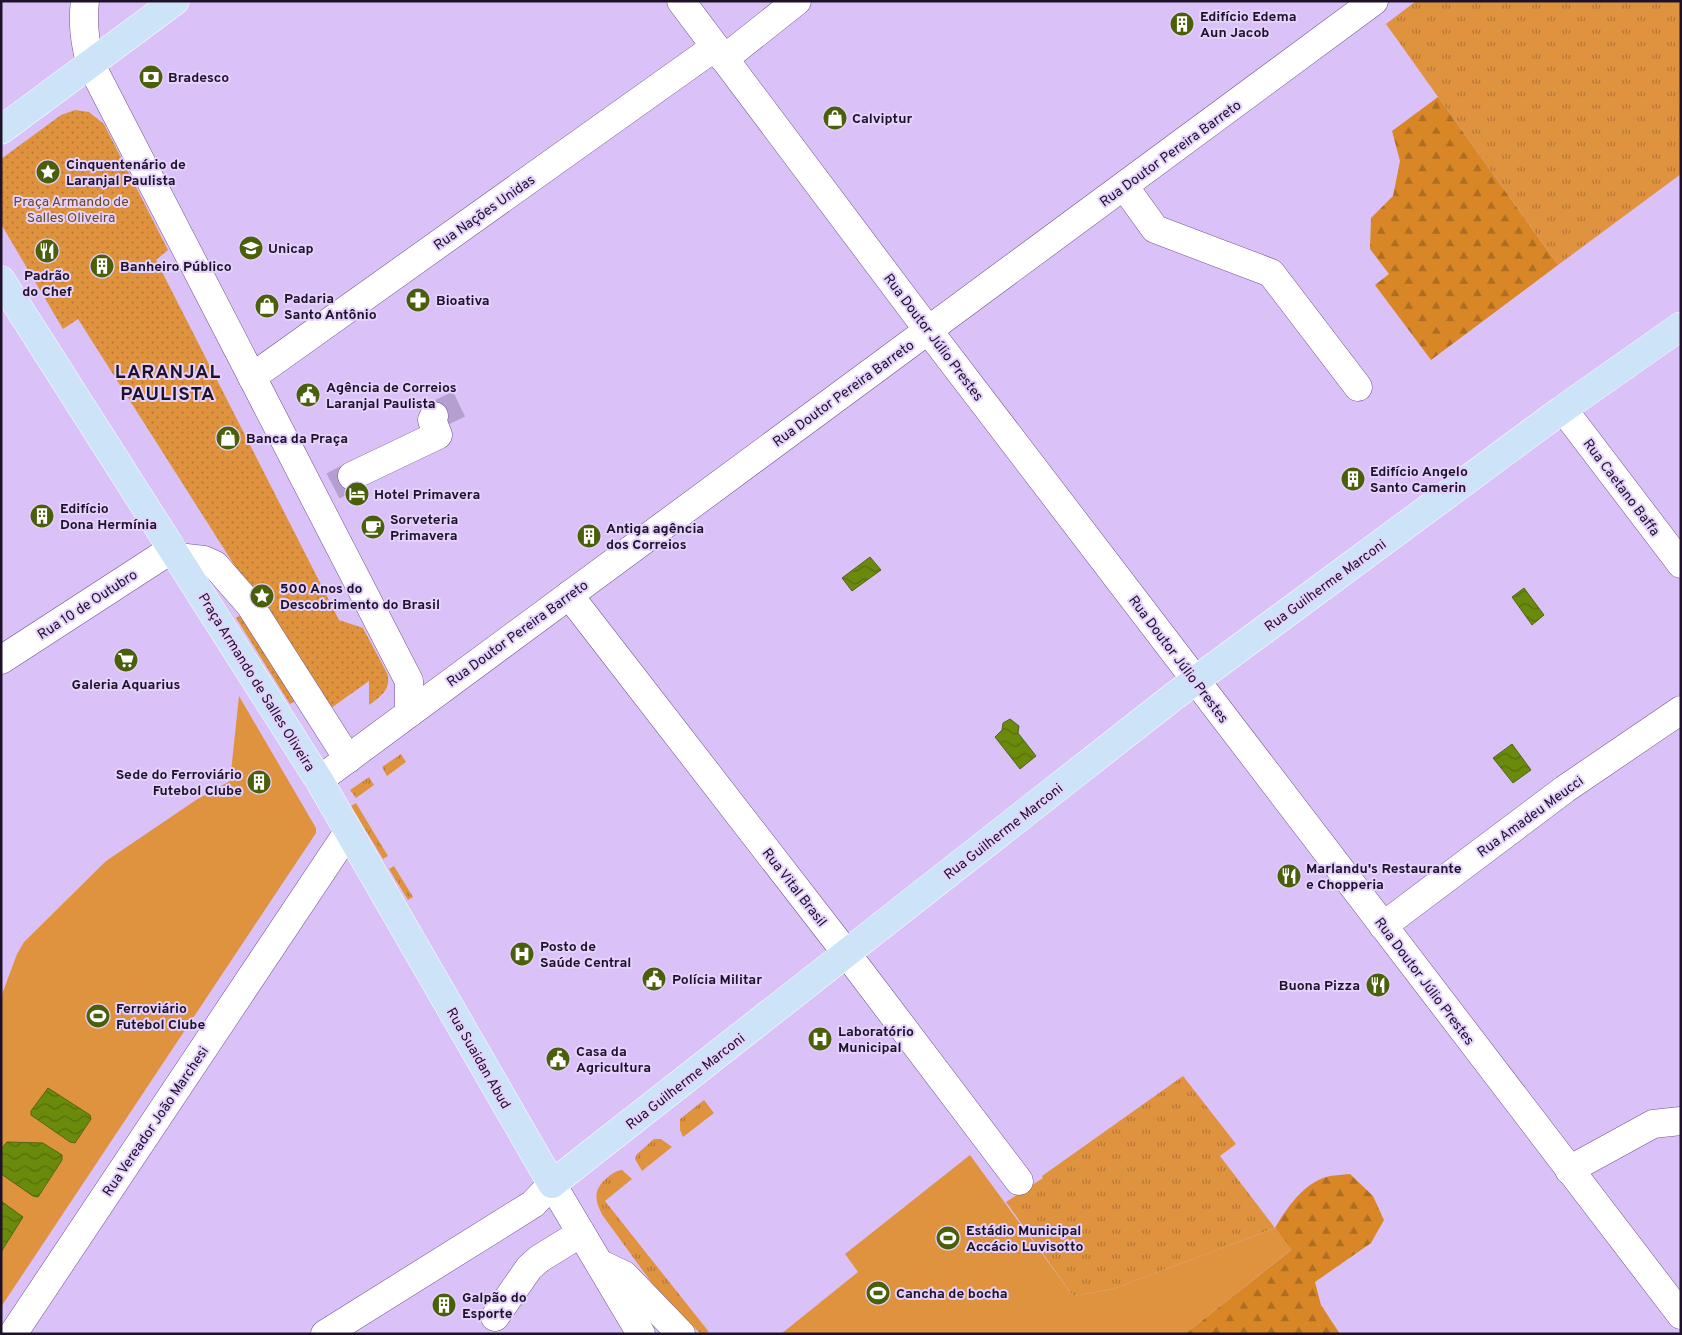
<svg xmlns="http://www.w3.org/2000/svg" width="1682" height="1335" font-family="Overpass,sans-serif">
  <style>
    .grass { fill: url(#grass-tufts) }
    .forest { fill: url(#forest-firs) }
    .park { fill: url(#park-dots) }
    .pitch { fill: #e0933f }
    .water { fill: url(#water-waves); stroke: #536615 }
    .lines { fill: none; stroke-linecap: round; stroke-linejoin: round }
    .minor-tunnel { stroke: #b49fd0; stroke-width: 28; stroke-dasharray: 28 14; stroke-linecap: butt }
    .minor-casing { stroke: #705491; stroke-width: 29 }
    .major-casing { stroke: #fff; stroke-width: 29 }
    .minor { stroke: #fff; stroke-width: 28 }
    .major { stroke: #cde4f8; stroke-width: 28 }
    .labels { text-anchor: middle; stroke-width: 4; stroke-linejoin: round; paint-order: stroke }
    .poi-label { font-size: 14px; font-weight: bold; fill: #1e122b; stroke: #e4d2fc; text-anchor: start }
    .street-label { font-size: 14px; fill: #1e122b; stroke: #e4d2fc }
    .park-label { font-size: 14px; fill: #694622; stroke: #e4d2fc }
    .district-label { font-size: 19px; font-weight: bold; letter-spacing: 1px; fill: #1e122b; stroke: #e4d2fc }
  </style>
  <defs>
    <pattern id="grass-tufts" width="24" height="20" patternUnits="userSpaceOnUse" patternTransform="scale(1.25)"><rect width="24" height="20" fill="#e0933f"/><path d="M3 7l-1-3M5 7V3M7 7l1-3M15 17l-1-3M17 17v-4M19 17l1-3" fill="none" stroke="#b57735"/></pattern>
    <pattern id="forest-firs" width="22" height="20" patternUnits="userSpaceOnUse" patternTransform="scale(1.25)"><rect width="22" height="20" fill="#d98726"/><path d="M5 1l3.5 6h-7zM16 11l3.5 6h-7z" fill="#af6d21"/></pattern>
    <pattern id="park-dots" width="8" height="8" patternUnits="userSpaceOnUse" patternTransform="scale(1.25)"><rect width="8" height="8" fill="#e0933f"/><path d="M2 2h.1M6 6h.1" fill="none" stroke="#b57735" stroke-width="1.8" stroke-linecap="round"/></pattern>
    <pattern id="water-waves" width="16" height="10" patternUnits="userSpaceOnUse" patternTransform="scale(1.25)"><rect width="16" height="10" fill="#6a8a0b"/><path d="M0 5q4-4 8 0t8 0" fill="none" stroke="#576f0b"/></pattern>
  </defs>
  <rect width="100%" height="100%" fill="#dac2f9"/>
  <g class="grass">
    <path d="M 1416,1 L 1681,1 L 1681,174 L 1558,265 L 1386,24 Z"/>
    <path d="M 401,754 L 406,762 L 387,776 L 382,767 Z"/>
    <path d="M 369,777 L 374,785 L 356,798 L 350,790 Z"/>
    <path d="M 356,803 L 388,856 L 383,859 L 351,806 Z"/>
    <path d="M 394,866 L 413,897 L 408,900 L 389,869 Z"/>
    <path d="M 1183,1076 L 1236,1144 L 1220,1156 L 1275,1228 L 1113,1289 L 1073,1296 L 1006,1202 L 1043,1178 L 1042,1176 Z"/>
    <path d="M 704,1100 L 714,1113 L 683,1137 L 680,1130 L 680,1119 Z"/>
    <path d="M 654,1139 L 661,1139 L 672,1147 L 642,1171 L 635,1159 L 637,1154 Z"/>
    <path d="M 622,1170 L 632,1179 L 605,1201 L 709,1332 L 701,1334 L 657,1290 L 603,1216 C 594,1200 593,1189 608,1177 C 613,1173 616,1171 622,1170 Z"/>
  </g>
  <g class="forest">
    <path d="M 1438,97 L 1558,265 L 1431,360 L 1375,285 L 1389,274 L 1370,249 L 1371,218 L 1393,196 L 1400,161 L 1392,131 Z"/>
    <path d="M 1350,1174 L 1373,1196 L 1384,1220 L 1371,1243 L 1315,1282 L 1321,1305 L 1340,1334 L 1185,1334 L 1291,1250 L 1275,1228 C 1286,1209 1303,1184 1326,1177 C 1333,1175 1342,1175 1350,1174 Z"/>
  </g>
  <g class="park">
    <path d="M 75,110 L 89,112 L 104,124 L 168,250 L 156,260 L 339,620 L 363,628 L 387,673 C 392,689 381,696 369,705 L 369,681 L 327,711 L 78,319 L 63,329 L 1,224 L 1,159 L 61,115 Z"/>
    <path d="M 246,612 L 300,698 L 290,704 L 236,618 Z"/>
  </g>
  <g class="pitch">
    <path d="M 239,696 L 316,828 L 316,833 L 1,1307 L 1,997 L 17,954 L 24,942 L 106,861 L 196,800 L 230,781 Z"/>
    <path d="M 970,1155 L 1073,1296 L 1113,1289 L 1275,1228 L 1292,1249 L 1185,1334 L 781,1334 L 858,1272 L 845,1254 Z"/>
  </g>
  <g class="water">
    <path d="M 870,557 L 881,570 L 852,591 L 842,578 Z"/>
    <path d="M 1524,588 L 1544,615 L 1532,625 L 1512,597 Z"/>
    <path d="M 1010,719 L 1019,726 L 1018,733 L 1036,756 L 1020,769 L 995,737 L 1002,730 L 1003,723 Z"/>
    <path d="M 1512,744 L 1531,770 L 1513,783 L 1493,758 Z"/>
    <path d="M 48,1088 L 90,1115 L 91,1119 L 75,1143 L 70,1142 L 31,1115 L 31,1111 Z"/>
    <path d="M 7,1142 L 43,1143 L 62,1155 L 62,1160 L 38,1197 L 33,1196 L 1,1174 L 1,1149 Z"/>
    <path d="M 1,1201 L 23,1217 L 1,1252 Z"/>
  </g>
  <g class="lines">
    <g class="minor-tunnel">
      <path d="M 434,416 L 459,404"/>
      <path d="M 333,486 L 352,476"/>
    </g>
    <defs>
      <g id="minor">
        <path d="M 85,1 C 82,23 85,42 90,63 L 409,681 L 409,713"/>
        <path d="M 681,1 L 928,330 L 1681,1315"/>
        <path d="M 724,59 L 797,1"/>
        <path d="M 1124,186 L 1155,229 L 1271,273 L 1358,387"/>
        <path d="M 252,377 L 715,47"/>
        <path d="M 1563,409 L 1681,564"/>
        <path d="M 352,476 L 438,435 L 432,420 L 434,416"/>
        <path d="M 177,557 L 204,560 L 215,565 L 250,605 L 348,759"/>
        <path d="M 569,595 L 847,954 L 1019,1181"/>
        <path d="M 1,660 L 172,549"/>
        <path d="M 319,780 L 1374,1"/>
        <path d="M 1383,926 L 1565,789 L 1681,710"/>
        <path d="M 1569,1170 L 1653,1124 L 1681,1121"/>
        <path d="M 605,1266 L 624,1275 L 681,1334"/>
        <path d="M 495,1317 L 529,1268 L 539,1259 L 581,1233"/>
        <path d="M 13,1334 L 348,832"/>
        <path d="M 325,1334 L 533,1204 L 552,1184 L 641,1334"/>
      </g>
      <g id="major">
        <path d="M 1,130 L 175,1"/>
        <path d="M 1,280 L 319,780 L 552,1184 L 1173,697 L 1563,409 L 1681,326"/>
      </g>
    </defs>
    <use href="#minor" class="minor-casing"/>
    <use href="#major" class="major-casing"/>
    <use href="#minor" class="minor"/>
    <use href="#major" class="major"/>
  </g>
  <defs>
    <symbol id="building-disc" viewBox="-11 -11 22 22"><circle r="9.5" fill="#495f09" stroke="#e4d2fc"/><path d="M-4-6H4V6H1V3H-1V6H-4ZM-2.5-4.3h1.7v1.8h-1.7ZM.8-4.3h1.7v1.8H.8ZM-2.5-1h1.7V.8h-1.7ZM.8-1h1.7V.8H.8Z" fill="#fff"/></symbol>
    <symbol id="bank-disc" viewBox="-11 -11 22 22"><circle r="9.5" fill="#495f09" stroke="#e4d2fc"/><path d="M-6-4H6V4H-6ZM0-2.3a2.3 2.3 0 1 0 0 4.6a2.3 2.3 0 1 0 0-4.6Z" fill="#fff"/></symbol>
    <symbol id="shop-disc" viewBox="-11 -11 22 22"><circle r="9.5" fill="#495f09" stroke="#e4d2fc"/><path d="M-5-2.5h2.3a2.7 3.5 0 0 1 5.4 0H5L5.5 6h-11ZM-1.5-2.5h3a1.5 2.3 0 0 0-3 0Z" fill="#fff"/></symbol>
    <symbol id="sight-disc" viewBox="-11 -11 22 22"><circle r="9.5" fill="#495f09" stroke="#e4d2fc"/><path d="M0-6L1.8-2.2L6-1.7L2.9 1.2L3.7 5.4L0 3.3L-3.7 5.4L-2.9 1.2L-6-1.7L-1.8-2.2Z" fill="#fff"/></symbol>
    <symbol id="university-disc" viewBox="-11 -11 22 22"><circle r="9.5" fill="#495f09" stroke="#e4d2fc"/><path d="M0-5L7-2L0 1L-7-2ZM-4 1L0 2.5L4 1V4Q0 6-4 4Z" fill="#fff"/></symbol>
    <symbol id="restaurant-disc" viewBox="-11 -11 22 22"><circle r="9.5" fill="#495f09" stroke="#e4d2fc"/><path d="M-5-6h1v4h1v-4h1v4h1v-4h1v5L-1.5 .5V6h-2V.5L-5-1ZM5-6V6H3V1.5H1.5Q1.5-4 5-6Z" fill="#fff"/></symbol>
    <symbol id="pharmacy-disc" viewBox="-11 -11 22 22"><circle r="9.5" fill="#495f09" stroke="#e4d2fc"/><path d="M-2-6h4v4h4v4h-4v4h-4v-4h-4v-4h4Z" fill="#fff"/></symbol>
    <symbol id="civic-disc" viewBox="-11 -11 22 22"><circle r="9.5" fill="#495f09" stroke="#e4d2fc"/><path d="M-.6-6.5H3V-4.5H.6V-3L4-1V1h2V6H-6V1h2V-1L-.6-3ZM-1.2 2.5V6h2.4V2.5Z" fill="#fff"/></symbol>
    <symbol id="hotel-disc" viewBox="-11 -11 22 22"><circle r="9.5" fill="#495f09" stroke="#e4d2fc"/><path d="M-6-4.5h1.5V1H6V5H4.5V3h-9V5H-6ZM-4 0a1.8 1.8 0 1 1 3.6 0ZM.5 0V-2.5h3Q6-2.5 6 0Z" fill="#fff"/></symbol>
    <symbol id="cafe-disc" viewBox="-11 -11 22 22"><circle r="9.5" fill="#495f09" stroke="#e4d2fc"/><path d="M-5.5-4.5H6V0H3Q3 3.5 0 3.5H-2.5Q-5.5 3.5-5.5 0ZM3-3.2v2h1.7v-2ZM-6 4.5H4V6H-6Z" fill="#fff"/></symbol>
    <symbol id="supermarket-disc" viewBox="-11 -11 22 22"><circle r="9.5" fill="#495f09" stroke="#e4d2fc"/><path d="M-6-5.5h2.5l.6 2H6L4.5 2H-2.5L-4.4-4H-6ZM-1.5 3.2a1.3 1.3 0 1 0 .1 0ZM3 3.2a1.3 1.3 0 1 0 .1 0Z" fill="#fff"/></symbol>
    <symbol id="hospital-disc" viewBox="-11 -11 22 22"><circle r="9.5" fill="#495f09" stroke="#e4d2fc"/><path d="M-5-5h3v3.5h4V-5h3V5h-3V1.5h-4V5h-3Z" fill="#fff"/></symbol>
    <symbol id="stadium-disc" viewBox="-11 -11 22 22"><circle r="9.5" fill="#495f09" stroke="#e4d2fc"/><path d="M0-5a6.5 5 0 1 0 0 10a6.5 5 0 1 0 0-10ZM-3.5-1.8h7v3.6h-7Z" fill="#fff"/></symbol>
  </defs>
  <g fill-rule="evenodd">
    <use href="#building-disc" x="1168" y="10" width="28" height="28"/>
    <use href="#bank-disc" x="137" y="63" width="28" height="28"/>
    <use href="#shop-disc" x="821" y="104" width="28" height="28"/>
    <use href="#sight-disc" x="34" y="158" width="28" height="28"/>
    <use href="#university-disc" x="237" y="234" width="28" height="28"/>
    <use href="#restaurant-disc" x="33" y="237" width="28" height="28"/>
    <use href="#building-disc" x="88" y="252" width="28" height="28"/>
    <use href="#pharmacy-disc" x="404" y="286" width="28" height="28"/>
    <use href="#shop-disc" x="253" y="292" width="28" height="28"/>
    <use href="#civic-disc" x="294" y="381" width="28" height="28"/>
    <use href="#shop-disc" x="214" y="424" width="28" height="28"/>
    <use href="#building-disc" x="1339" y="465" width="28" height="28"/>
    <use href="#hotel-disc" x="343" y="480" width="28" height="28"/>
    <use href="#building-disc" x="28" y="502" width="28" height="28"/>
    <use href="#cafe-disc" x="359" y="513" width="28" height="28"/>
    <use href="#building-disc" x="575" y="522" width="28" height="28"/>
    <use href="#sight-disc" x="248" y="582" width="28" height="28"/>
    <use href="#supermarket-disc" x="112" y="646" width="28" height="28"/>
    <use href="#building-disc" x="245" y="768" width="28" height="28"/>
    <use href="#restaurant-disc" x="1275" y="862" width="28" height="28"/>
    <use href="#hospital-disc" x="508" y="940" width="28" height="28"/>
    <use href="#civic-disc" x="640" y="965" width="28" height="28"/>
    <use href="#restaurant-disc" x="1364" y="971" width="28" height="28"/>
    <use href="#stadium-disc" x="84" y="1002" width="28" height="28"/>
    <use href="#hospital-disc" x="806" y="1025" width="28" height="28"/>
    <use href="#civic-disc" x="544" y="1045" width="28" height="28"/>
    <use href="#stadium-disc" x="934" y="1224" width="28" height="28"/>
    <use href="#stadium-disc" x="864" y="1279" width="28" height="28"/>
    <use href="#building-disc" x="430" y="1291" width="28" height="28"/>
  </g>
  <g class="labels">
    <g class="poi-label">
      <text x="1200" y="21">Edifício Edema<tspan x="1200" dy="16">Aun Jacob</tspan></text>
      <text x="168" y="82">Bradesco</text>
      <text x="852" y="123">Calviptur</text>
      <text x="66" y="169">Cinquentenário de<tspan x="66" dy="16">Laranjal Paulista</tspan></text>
      <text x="268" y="253">Unicap</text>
      <text x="120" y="271">Banheiro Público</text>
      <text x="47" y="280" text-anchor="middle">Padrão<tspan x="47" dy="16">do Chef</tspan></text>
      <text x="284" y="303">Padaria<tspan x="284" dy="16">Santo Antônio</tspan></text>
      <text x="436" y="305">Bioativa</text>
      <text x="326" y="392">Agência de Correios<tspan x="326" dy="16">Laranjal Paulista</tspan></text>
      <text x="246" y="443">Banca da Praça</text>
      <text x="1370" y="476">Edifício Angelo<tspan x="1370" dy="16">Santo Camerin</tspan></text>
      <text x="374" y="499">Hotel Primavera</text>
      <text x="60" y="513">Edifício<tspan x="60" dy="16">Dona Hermínia</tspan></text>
      <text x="390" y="524">Sorveteria<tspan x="390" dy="16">Primavera</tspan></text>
      <text x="606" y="533">Antiga agência<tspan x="606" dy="16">dos Correios</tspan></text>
      <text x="280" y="593">500 Anos do<tspan x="280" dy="16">Descobrimento do Brasil</tspan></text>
      <text x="126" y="689" text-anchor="middle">Galeria Aquarius</text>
      <text x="242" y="779" text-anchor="end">Sede do Ferroviário<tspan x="242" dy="16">Futebol Clube</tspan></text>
      <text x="1306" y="873">Marlandu's Restaurante<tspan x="1306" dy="16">e Chopperia</tspan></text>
      <text x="540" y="951">Posto de<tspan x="540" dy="16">Saúde Central</tspan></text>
      <text x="672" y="984">Polícia Militar</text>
      <text x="1360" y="990" text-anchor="end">Buona Pizza</text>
      <text x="116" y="1013">Ferroviário<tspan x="116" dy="16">Futebol Clube</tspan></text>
      <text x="838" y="1036">Laboratório<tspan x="838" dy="16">Municipal</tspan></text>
      <text x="576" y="1056">Casa da<tspan x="576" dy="16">Agricultura</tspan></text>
      <text x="966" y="1235">Estádio Municipal<tspan x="966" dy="16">Accácio Luvisotto</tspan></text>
      <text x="896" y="1298">Cancha de bocha</text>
      <text x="462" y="1302">Galpão do<tspan x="462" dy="16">Esporte</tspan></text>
    </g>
    <g class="street-label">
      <text transform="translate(1170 153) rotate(-36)" y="5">Rua Doutor Pereira Barreto</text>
      <text transform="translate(484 212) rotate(-35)" y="5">Rua Nações Unidas</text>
      <text transform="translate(934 337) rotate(53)" y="5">Rua Doutor Júlio Prestes</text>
      <text transform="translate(843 393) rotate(-36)" y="5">Rua Doutor Pereira Barreto</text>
      <text transform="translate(1622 487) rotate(53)" y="5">Rua Caetano Baffa</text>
      <text transform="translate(1325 585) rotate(-36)" y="5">Rua Guilherme Marconi</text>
      <text transform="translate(87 604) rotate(-33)" y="5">Rua 10 de Outubro</text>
      <text transform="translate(517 633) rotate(-36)" y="5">Rua Doutor Pereira Barreto</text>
      <text transform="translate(1179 659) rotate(53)" y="5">Rua Doutor Júlio Prestes</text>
      <text transform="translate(257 682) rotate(58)" y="5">Praça Armando de Salles Oliveira</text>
      <text transform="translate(1530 816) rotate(-36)" y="5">Rua Amadeu Meucci</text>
      <text transform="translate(1003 831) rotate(-38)" y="5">Rua Guilherme Marconi</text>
      <text transform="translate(795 887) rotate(52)" y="5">Rua Vital Brasil</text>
      <text transform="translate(1425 981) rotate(53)" y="5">Rua Doutor Júlio Prestes</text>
      <text transform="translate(479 1058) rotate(60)" y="5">Rua Suaidan Abud</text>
      <text transform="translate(685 1081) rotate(-38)" y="5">Rua Guilherme Marconi</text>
      <text transform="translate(155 1121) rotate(-56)" y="5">Rua Vereador João Marchesi</text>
    </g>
    <g class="park-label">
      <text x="71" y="206">Praça Armando de<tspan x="71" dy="16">Salles Oliveira</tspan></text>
    </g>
    <g class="district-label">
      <text x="168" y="378">LARANJAL<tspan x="168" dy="22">PAULISTA</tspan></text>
    </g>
  </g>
  <rect width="1682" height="1335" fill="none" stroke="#1e122b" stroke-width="5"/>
</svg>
